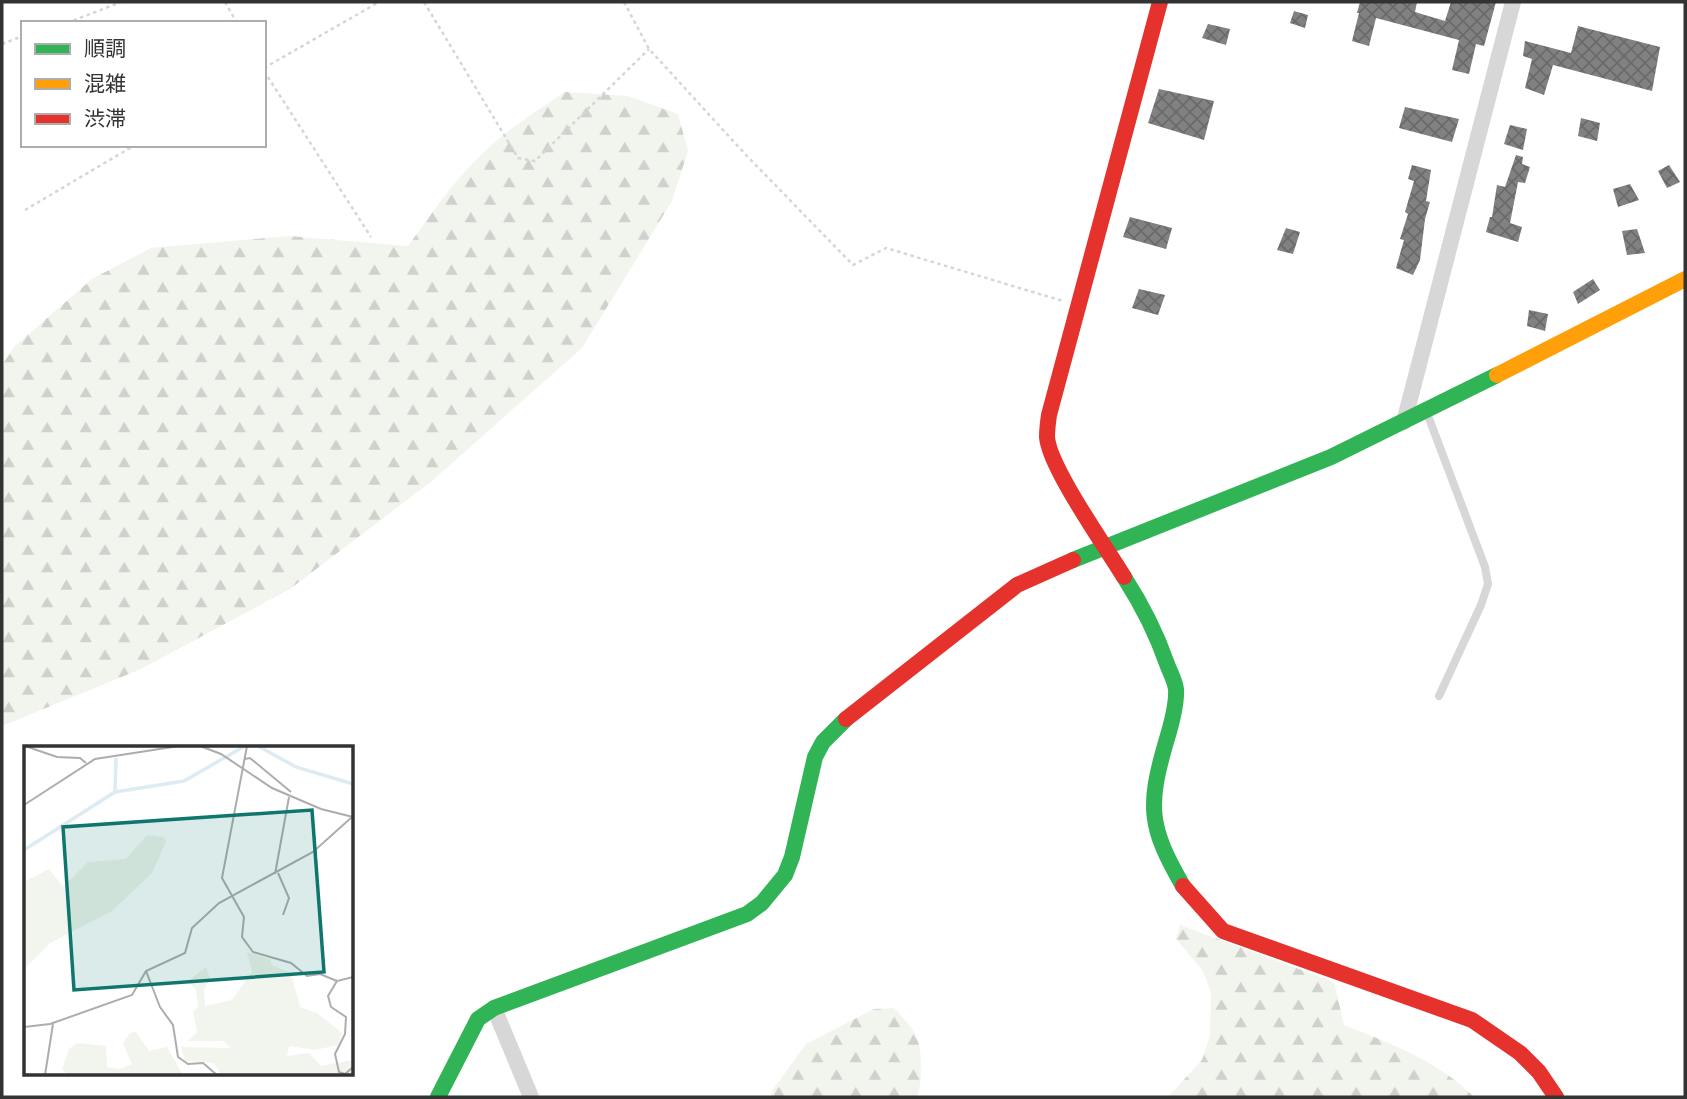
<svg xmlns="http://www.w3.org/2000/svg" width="1687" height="1099" font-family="Mulish,'Noto Sans JP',sans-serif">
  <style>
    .forest { fill: url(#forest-firs) }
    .building { fill: url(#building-cross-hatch) }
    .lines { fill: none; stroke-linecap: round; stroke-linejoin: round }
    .path { stroke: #d6d6d6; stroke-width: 2.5; stroke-dasharray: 3.5 3.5; stroke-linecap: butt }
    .lane { stroke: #d7d7d7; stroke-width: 8 }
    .street { stroke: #d7d7d7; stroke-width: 16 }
    .fast { stroke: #30b455; stroke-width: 16 }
    .slow { stroke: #ff9f0a; stroke-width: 16 }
    .jam { stroke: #e5322d; stroke-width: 16 }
    .inset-river { fill: none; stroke: #ddebf3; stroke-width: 3.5 }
    .inset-road { fill: none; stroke: #adadad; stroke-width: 2 }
    .view { fill: #0f766e; fill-opacity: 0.15; stroke: #0f766e; stroke-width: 3.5 }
    .inset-edge { fill: none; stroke: #333; stroke-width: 3.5 }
  </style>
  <defs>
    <pattern id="forest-firs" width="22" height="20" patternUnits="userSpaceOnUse" patternTransform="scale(1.75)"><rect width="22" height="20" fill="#f1f5ed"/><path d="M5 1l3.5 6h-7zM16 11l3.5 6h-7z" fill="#cfd2cc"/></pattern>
    <pattern id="building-cross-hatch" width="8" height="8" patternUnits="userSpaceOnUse" patternTransform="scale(1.75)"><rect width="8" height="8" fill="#818181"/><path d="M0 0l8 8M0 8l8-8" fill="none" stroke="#6a6a6a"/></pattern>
  </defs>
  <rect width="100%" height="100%" fill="#fff"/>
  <g class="forest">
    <path d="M 565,92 L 628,96 L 678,114 L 688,151 L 672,201 L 582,348 L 432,481 L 290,589 L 141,669 L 2,726 L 2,365 L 15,346 L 92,279 L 151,248 L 289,236 L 408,246 C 430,216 452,183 479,157 C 505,131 535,112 565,92 Z"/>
    <path d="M 1180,925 L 1334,982 L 1344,1025 C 1390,1043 1438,1061 1474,1097 L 1168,1097 L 1202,1060 L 1210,1036 L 1211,993 L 1203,971 L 1176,939 Z"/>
    <path d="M 894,1008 C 916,1032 921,1036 921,1069 C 921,1079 920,1088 917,1097 L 771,1097 L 772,1091 L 806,1044 L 874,1009 Z"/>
  </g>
  <g class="building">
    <path d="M 1360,2 L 1417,2 L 1415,12 L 1445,21 L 1451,2 L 1496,2 L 1484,46 L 1476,44 L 1469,74 L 1452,70 L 1459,40 L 1376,18 L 1369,46 L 1352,41 L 1359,13 L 1357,13 Z"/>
    <path d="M 1294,11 L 1308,15 L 1305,28 L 1290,23 Z"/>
    <path d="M 1208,24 L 1230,29 L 1226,45 L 1202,38 Z"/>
    <path d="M 1578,26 L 1660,47 L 1652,91 L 1553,65 L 1544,95 L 1525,88 L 1532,59 L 1523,56 L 1525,41 L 1571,53 Z"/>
    <path d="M 1159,89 L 1214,101 L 1204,140 L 1148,123 Z"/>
    <path d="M 1405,107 L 1459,119 L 1452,142 L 1399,128 Z"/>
    <path d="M 1581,118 L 1600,123 L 1597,141 L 1578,136 Z"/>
    <path d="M 1510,125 L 1527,129 L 1523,150 L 1504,144 Z"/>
    <path d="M 1516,155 L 1523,157 L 1522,164 L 1530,167 L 1525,183 L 1518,182 L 1510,223 L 1522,227 L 1518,242 L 1486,232 L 1490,217 L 1492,217 L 1497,185 L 1505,187 Z"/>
    <path d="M 1412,165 L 1431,170 L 1426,201 L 1430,202 L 1425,219 L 1420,260 L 1413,275 L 1396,268 L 1404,240 L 1400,239 L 1408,214 L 1405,212 L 1414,181 L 1408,179 Z"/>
    <path d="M 1669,165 L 1680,182 L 1667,188 L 1658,171 Z"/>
    <path d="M 1630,184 L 1639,200 L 1618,207 L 1613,189 Z"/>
    <path d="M 1130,217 L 1172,228 L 1166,249 L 1123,237 Z"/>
    <path d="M 1286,228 L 1300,232 L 1293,254 L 1277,250 Z"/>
    <path d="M 1637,229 L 1645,253 L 1627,255 L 1622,231 Z"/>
    <path d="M 1593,279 L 1600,290 L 1578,304 L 1573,292 Z"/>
    <path d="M 1139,289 L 1165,295 L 1158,315 L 1132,308 Z"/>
    <path d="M 1529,310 L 1548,314 L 1545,331 L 1527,326 Z"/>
  </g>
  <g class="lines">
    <g class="path">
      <path d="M 225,2 L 237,23"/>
      <path d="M 424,2 L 518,158 L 535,161 L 649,49"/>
      <path d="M 624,2 L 649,49 L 746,155 L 853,265 L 886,248 L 1063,301"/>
      <path d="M 67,23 L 121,2"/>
      <path d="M 2,44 L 23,36"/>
      <path d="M 264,68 L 379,2"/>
      <path d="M 264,71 L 371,237"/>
      <path d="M 25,210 L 135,145"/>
    </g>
    <path class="lane" d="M 1427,413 L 1485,567 L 1488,584 L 1481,605 L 1439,696"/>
    <g class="street">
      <path d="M 1404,422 L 1513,2"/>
      <path d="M 494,1008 L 531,1097"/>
    </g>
    <g class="fast">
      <path d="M 1073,560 L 1331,457 L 1497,375"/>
      <path d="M 1124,577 C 1142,605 1156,632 1167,664 C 1170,672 1175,681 1176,689 C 1177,703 1170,729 1166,742 C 1147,807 1149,827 1183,886"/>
      <path d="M 438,1097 L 478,1019 L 494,1008 L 747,914 L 762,903 L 785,875 L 792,857 L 815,757 L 823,742 L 846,719"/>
    </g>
    <path class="slow" d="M 1497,375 L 1685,279"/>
    <g class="jam">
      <path d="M 1124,577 C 1106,547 1049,467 1047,437 C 1047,430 1048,422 1049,415 L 1160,2"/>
      <path d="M 846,719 L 1017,585 L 1073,560"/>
      <path d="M 1183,886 L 1223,931 L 1472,1020 L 1520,1053 L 1539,1072 L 1556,1097"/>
    </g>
  </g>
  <g transform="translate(24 746)">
    <rect width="329" height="329" fill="#fff"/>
    <path d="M 123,89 L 140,91 L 142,96 L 128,127 L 88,165 L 26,197 L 0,223 L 0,136 L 25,123 L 39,141 L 64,116 L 102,113 ZM 223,206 L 246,213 L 248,219 L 267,227 L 276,261 L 293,267 L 318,287 L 314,299 L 291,304 L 265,300 L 263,310 L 285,307 L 297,320 L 329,314 L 329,329 L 197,329 L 190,317 L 161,315 L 157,301 L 206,302 L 200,295 L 164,295 L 173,286 L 169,265 L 174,261 L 172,244 L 164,235 L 182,221 L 186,233 L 180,244 L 181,260 L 208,254 L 228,226 ZM 112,286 L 125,305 L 143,301 L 159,329 L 46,329 L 38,324 L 45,303 L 53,297 L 82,300 L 83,321 L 96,323 L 108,318 L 99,297 L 106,287 Z" fill="#f1f5ed"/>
    <path class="inset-river" d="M 234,0 L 272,21 L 329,38M 91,46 L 92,12M 0,104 L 91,46 L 160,35 L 221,0"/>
    <path class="inset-road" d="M 1,0 L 33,11 L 56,12 L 62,17M 176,0 L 197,8 L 248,42 L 297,63 L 329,71M 223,0 L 198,132 L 220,171 L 218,191 L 229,206 L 267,217 L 283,230 L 296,228 L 313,235M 221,13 L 226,12 L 267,46M 0,59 L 71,13 L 155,0M 254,127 L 265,152 L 259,169M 251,128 L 265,51M 122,225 L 136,261 L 149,279 L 154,311 L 164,318 L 179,317 L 193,329M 329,231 L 313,235 L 304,250 L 307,261 L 322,271 L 321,288 L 311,308 L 315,326 L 321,328 L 329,321M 0,281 L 26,278 L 108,249 L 122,225 L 161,207 L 168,182 L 195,157 L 289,106 L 328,71M 21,329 L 29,278"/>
    <path class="view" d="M 288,64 L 300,226 L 50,244 L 39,81 Z"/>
    <rect width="329" height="329" class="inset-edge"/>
  </g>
  <rect width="1687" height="1099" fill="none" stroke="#333333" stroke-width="7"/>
  <rect x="21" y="21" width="245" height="126" fill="#ffffff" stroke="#adadad" stroke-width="2"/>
  <rect x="35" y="44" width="35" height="10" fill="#30b455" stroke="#adadad" stroke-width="2"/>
  <text x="84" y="56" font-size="21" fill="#333333">順調</text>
  <rect x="35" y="79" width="35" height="10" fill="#ff9f0a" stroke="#adadad" stroke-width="2"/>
  <text x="84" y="91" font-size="21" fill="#333333">混雑</text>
  <rect x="35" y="114" width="35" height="10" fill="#e5322d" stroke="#adadad" stroke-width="2"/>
  <text x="84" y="126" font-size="21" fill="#333333">渋滞</text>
</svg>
